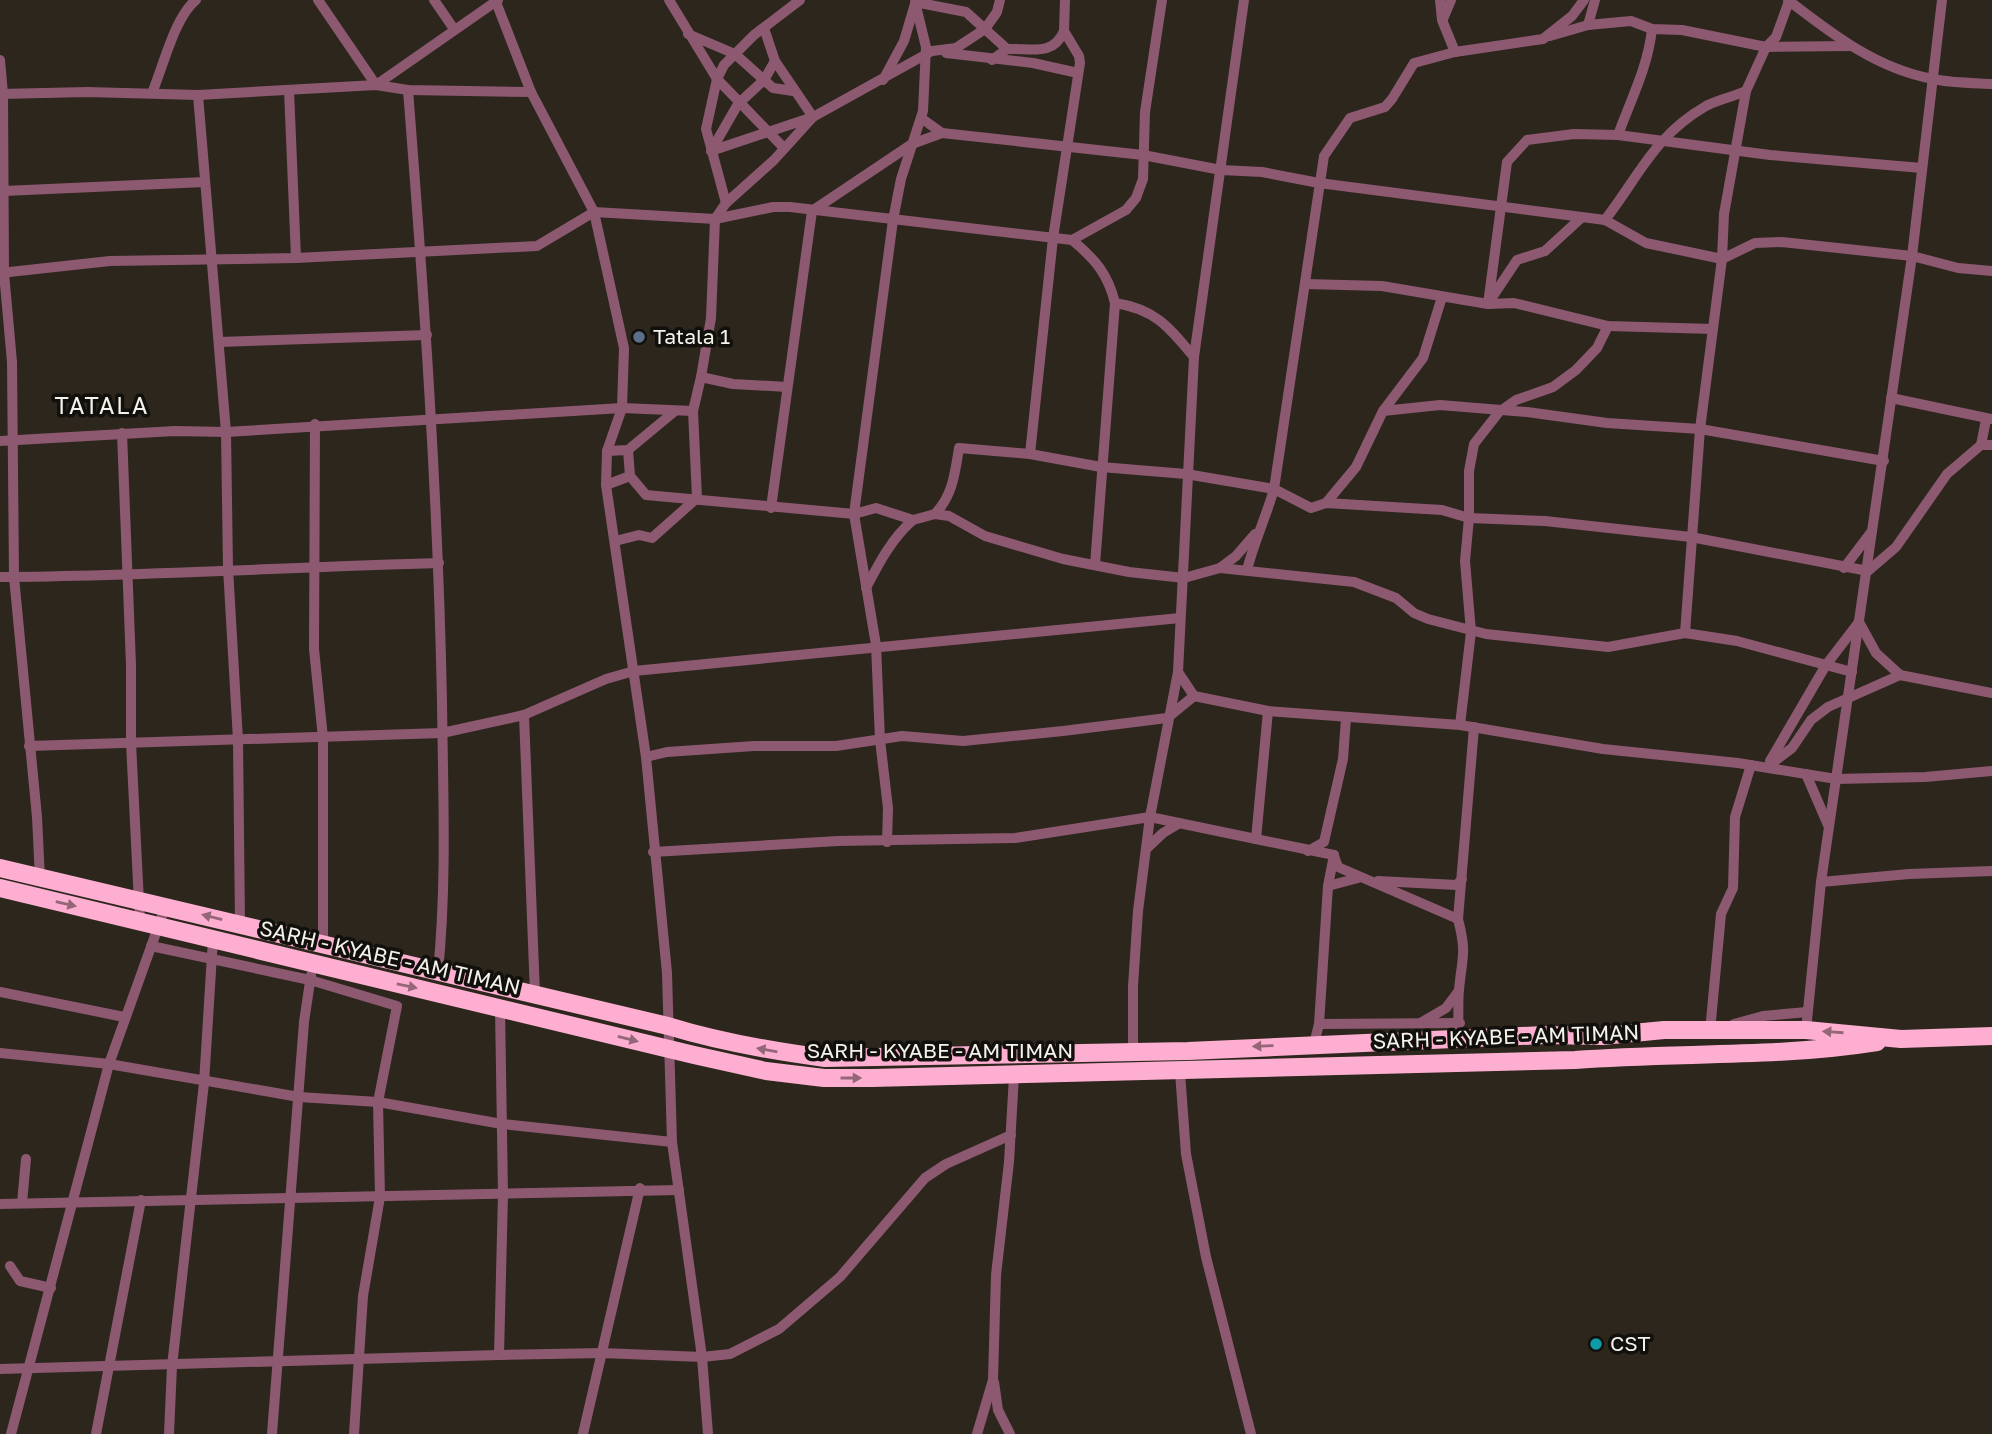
<svg xmlns="http://www.w3.org/2000/svg" width="1992" height="1434" font-family="'Golos Text',sans-serif">
  <style>
    .lines { fill: none; stroke-linecap: round; stroke-linejoin: round }
    .street { stroke: #8d5970; stroke-width: 10 }
    .highway { stroke: #feafd1; stroke-width: 18 }
    .oneway { fill: #946778 }
    .service-dot { fill: #5c6f8a; stroke: #12100c; stroke-width: 2.5 }
    .culture-dot { fill: #0f9aa8; stroke: #12100c; stroke-width: 2.5 }
    .labels { text-anchor: middle; stroke-width: 7; stroke-linejoin: round; paint-order: stroke }
    .poi-label { font-size: 21px; fill: #f5f1eb; stroke: #12100c; text-anchor: start }
    .street-label { font-size: 21px; fill: #f5f1eb; stroke: #12100c }
    .neighbourhood-label { font-size: 23px; letter-spacing: 2px; fill: #f5f1eb; stroke: #12100c }
  </style>
  <rect width="100%" height="100%" fill="#2c261d"/>
  <g class="lines">
    <g class="street">
      <path d="M 318,0 L 376,85 L 498,0"/>
      <path d="M 434,0 L 454,29"/>
      <path d="M 669,0 L 717,79 L 784,148"/>
      <path d="M 1440,0 L 1442,20 L 1455,52"/>
      <path d="M 1788,0 C 1832,34 1877,69 1933,79 C 1952,83 1973,83 1992,84"/>
      <path d="M 496,2 L 531,92 L 594,212 L 624,348 L 622,408 L 607,451 L 606,485 L 646,757 L 667,973 L 672,1142 L 702,1357 L 708,1434"/>
      <path d="M 1443,19 L 1451,0"/>
      <path d="M 1588,25 L 1595,0"/>
      <path d="M 688,34 L 735,54 L 773,88 L 793,91"/>
      <path d="M 1550,36 L 1588,25 L 1631,21 L 1652,29 L 1682,30 L 1766,47 L 1851,46"/>
      <path d="M 946,53 L 1033,63 L 1078,73"/>
      <path d="M 0,60 L 3,94 L 4,273 L 12,362 L 14,577 L 37,817 L 40,879"/>
      <path d="M 992,60 L 1007,49 C 1031,48 1053,57 1064,31"/>
      <path d="M 883,80 L 904,41 L 915,4"/>
      <path d="M 289,90 L 296,258"/>
      <path d="M 408,90 C 424,294 438,497 442,702 C 443,793 447,881 438,972"/>
      <path d="M 152,93 C 163,67 175,16 196,0"/>
      <path d="M 0,94 L 87,92 L 198,95 L 376,85 L 408,90 L 531,92"/>
      <path d="M 198,95 L 226,432 L 228,568 L 238,740 L 240,924"/>
      <path d="M 921,118 L 942,133"/>
      <path d="M 1618,135 C 1631,99 1648,67 1652,29"/>
      <path d="M 711,151 L 813,117 L 775,61 L 764,28"/>
      <path d="M 711,151 L 738,104 L 764,80 L 775,61"/>
      <path d="M 4,191 L 205,182"/>
      <path d="M 726,203 L 706,129 L 717,79 L 724,65 L 754,35 L 800,0"/>
      <path d="M 1605,220 C 1639,176 1654,136 1706,106 C 1719,99 1733,97 1746,91"/>
      <path d="M 1072,240 L 1126,210 L 1136,198 L 1143,179 L 1145,112 L 1162,0"/>
      <path d="M 0,273 L 110,261 L 296,258 L 537,246 L 594,212 L 715,219 L 726,203 L 774,160 L 813,117 L 932,51 L 956,48 L 985,29 L 997,12 L 1000,0"/>
      <path d="M 1305,284 L 1382,286 L 1488,304 L 1514,303 L 1608,326 L 1713,329"/>
      <path d="M 1491,299 L 1517,260 L 1545,251 L 1581,218"/>
      <path d="M 1115,303 C 1155,309 1169,327 1194,357"/>
      <path d="M 1488,304 L 1507,162 L 1527,140 L 1574,134 L 1618,135 L 1770,155 L 1922,168"/>
      <path d="M 219,342 L 427,335"/>
      <path d="M 701,377 L 711,318 L 715,219 L 773,207 L 790,207 L 1072,240 C 1095,259 1108,274 1115,303 L 1095,565"/>
      <path d="M 1891,398 L 1992,419"/>
      <path d="M 1383,411 L 1440,405 L 1527,412 L 1607,423 L 1700,429 L 1884,461"/>
      <path d="M 315,424 L 314,649 L 323,738 L 323,946"/>
      <path d="M 122,433 L 131,665 L 131,743 L 140,922"/>
      <path d="M 0,441 L 175,431 L 226,432 L 622,408 L 693,411"/>
      <path d="M 1981,445 L 1986,420"/>
      <path d="M 628,450 L 630,476 L 646,495 L 854,514 L 876,508 L 913,520 L 935,514 L 949,516 L 985,536 L 1063,559 L 1129,572 L 1184,578 L 1220,568 L 1354,582 L 1396,598 L 1414,613 L 1428,619 L 1486,634 L 1608,647 L 1685,633 L 1737,641 L 1852,672"/>
      <path d="M 607,451 L 628,450 L 675,411"/>
      <path d="M 1030,454 L 1053,238 L 1080,63 L 1079,56 L 1064,31 L 1065,0"/>
      <path d="M 606,485 L 630,476"/>
      <path d="M 697,498 L 693,411 L 701,377 L 733,384 L 787,387"/>
      <path d="M 1326,503 L 1356,467 L 1383,411 L 1423,358 L 1442,297"/>
      <path d="M 771,508 L 812,211 L 912,144 L 942,133 L 1143,155 L 1221,170 L 1262,172 L 1319,183 L 1605,220 L 1646,243 L 1722,259 L 1755,243 L 1782,242 L 1912,256 L 1958,268 L 1992,271"/>
      <path d="M 935,514 C 953,495 955,473 959,448 L 1030,454 L 1101,467 L 1186,474 L 1274,489 L 1311,508 L 1326,503 L 1442,510 L 1469,518 L 1545,521 L 1691,537 L 1868,571 L 1896,547 L 1947,474 L 1981,445 L 1992,445"/>
      <path d="M 615,541 L 639,535 L 652,538 L 697,498"/>
      <path d="M 1220,568 L 1236,556 L 1255,534"/>
      <path d="M 1844,568 L 1872,531"/>
      <path d="M 1247,570 C 1254,542 1266,517 1274,489 L 1324,156 L 1350,118 L 1385,107 L 1392,99 L 1414,63 L 1455,52 L 1543,39 L 1572,16 L 1584,0"/>
      <path d="M 0,577 C 146,576 293,567 439,563"/>
      <path d="M 866,588 C 879,563 892,538 913,520"/>
      <path d="M 1685,633 L 1700,429 L 1722,259 L 1724,214 L 1746,91 L 1766,47 L 1776,37 L 1789,1"/>
      <path d="M 1178,672 L 1194,696 L 1268,711 L 1460,725 L 1603,749 L 1738,763 L 1836,779 L 1925,777 L 1992,771"/>
      <path d="M 524,715 L 535,994"/>
      <path d="M 1460,725 L 1471,632 L 1465,561 L 1469,518 L 1469,471 L 1474,444 L 1499,412 L 1516,400 L 1553,387 L 1576,370 L 1597,348 L 1608,326"/>
      <path d="M 29,746 L 442,733 L 524,715 L 606,679 L 634,671 L 1180,618"/>
      <path d="M 646,757 L 667,752 L 754,746 L 836,746 L 902,736 L 963,741 L 1063,731 L 1167,718 L 1194,696"/>
      <path d="M 1770,761 L 1826,665 L 1859,622 L 1876,653 L 1900,675"/>
      <path d="M 1767,767 L 1792,748 L 1811,720 L 1828,707 L 1900,675 L 1992,693"/>
      <path d="M 1806,774 L 1828,825"/>
      <path d="M 1256,839 L 1334,855"/>
      <path d="M 887,842 L 888,808 L 880,740 L 876,645 L 854,514 L 893,220 L 901,179 L 923,111 L 926,47 L 915,2 L 966,12 L 1007,49"/>
      <path d="M 1146,849 L 1163,833 L 1178,824"/>
      <path d="M 1308,851 L 1324,842 L 1343,759 L 1346,718"/>
      <path d="M 653,852 L 838,841 L 1015,838 L 1150,817 L 1256,839 L 1268,711"/>
      <path d="M 1334,856 L 1338,867 L 1458,919"/>
      <path d="M 1378,881 L 1457,885 L 1462,879"/>
      <path d="M 1821,882 L 1909,874 L 1992,871"/>
      <path d="M 1328,886 L 1358,878"/>
      <path d="M 151,946 L 310,980 L 397,1006 L 378,1102 L 380,1197 L 363,1296 L 354,1434"/>
      <path d="M 0,992 L 124,1017"/>
      <path d="M 1422,1022 L 1446,1008 L 1458,992"/>
      <path d="M 1319,1024 L 1460,1023"/>
      <path d="M 1734,1024 L 1763,1016 L 1807,1012"/>
      <path d="M 1806,1030 L 1821,882 L 1912,256 L 1942,0"/>
      <path d="M 1710,1031 L 1721,914 L 1733,888 L 1735,817 L 1751,765"/>
      <path d="M 1454,1040 C 1461,1022 1457,1009 1459,990 C 1462,957 1467,954 1458,919 L 1474,727"/>
      <path d="M 1314,1044 L 1319,1024 L 1328,886 L 1334,855"/>
      <path d="M 0,1053 L 109,1064 L 299,1097 L 378,1102 L 502,1124 L 672,1142"/>
      <path d="M 1133,1056 L 1133,986 L 1138,911 L 1150,817 L 1178,672 L 1194,357 L 1244,0"/>
      <path d="M 1180,1072 L 1186,1154 L 1206,1257 L 1251,1434"/>
      <path d="M 22,1203 L 26,1159"/>
      <path d="M 0,1204 L 679,1190"/>
      <path d="M 10,1266 L 20,1281 L 51,1288"/>
      <path d="M 499,1355 L 503,1194 L 500,1008"/>
      <path d="M 0,1369 L 499,1355 L 602,1353 L 702,1357 L 730,1354 L 779,1329 L 840,1277 L 925,1178 L 946,1164 L 1011,1135"/>
      <path d="M 994,1382 L 998,1410 L 1010,1434"/>
      <path d="M 11,1434 L 109,1064 L 166,905"/>
      <path d="M 96,1434 L 141,1200"/>
      <path d="M 169,1434 L 172,1366 L 204,1083 L 213,939"/>
      <path d="M 272,1434 L 304,1022 L 311,975"/>
      <path d="M 583,1434 L 640,1188"/>
      <path d="M 977,1434 L 993,1380 L 996,1275 L 1009,1162 L 1014,1076"/>
    </g>
    <g class="highway">
      <path d="M 0,868 L 668,1026 C 720,1042 772,1051 825,1058 L 1188,1051 L 1544,1035 L 1602,1036 L 1664,1030 L 1806,1030 L 1901,1039 L 1992,1036"/>
      <path d="M 0,888 L 694,1055 L 766,1071 L 824,1078 L 872,1078 L 1575,1060 C 1675,1052 1777,1058 1877,1042"/>
    </g>
  </g>
  <defs><path id="oneway-solid" d="M-6-.8H1V-3.2L6.5 0L1 3.2V.8H-6Z" transform="scale(1.75)"/></defs>
  <g class="oneway">
    <use href="#oneway-solid" transform="translate(66 904) rotate(13)"/>
    <use href="#oneway-solid" transform="translate(212 917) rotate(-166)"/>
    <use href="#oneway-solid" transform="translate(407 986) rotate(12)"/>
    <use href="#oneway-solid" transform="translate(1833 1032) rotate(-176)"/>
    <use href="#oneway-solid" transform="translate(628 1039) rotate(14)"/>
    <use href="#oneway-solid" transform="translate(1263 1046) rotate(178)"/>
    <use href="#oneway-solid" transform="translate(767 1050) rotate(-170)"/>
    <use href="#oneway-solid" transform="translate(851 1078)"/>
  </g>
  <circle class="service-dot" cx="639" cy="337" r="7"/>
  <circle class="culture-dot" cx="1596" cy="1344" r="7"/>
  <g class="labels">
    <g class="poi-label">
      <text x="653" y="344">Tatala 1</text>
      <text x="1610" y="1351">CST</text>
    </g>
    <g class="street-label">
      <text transform="translate(390 958) rotate(13)" y="7">SARH - KYABE - AM TIMAN</text>
      <text transform="translate(1506 1037) rotate(-2)" y="7">SARH - KYABE - AM TIMAN</text>
      <text x="940" y="1058">SARH - KYABE - AM TIMAN</text>
    </g>
    <g class="neighbourhood-label">
      <text x="102" y="414">TATALA</text>
    </g>
  </g>
</svg>
